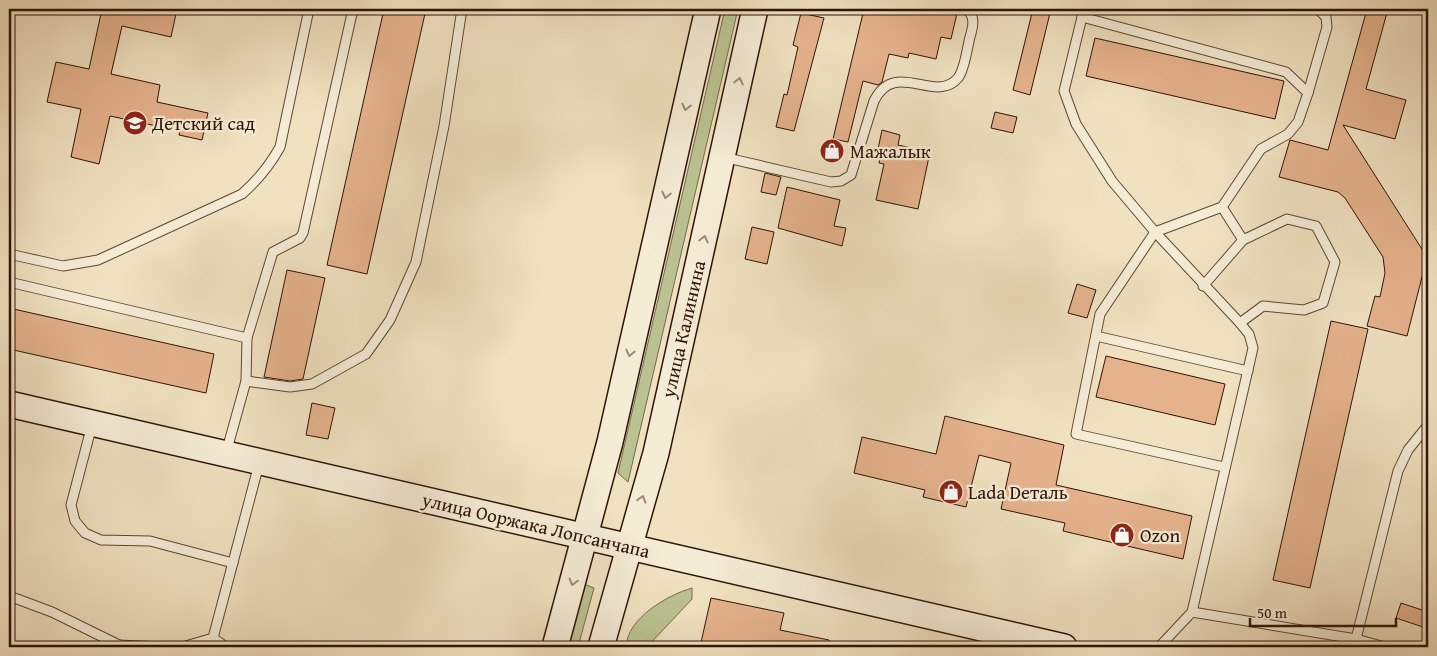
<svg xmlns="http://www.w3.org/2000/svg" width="1437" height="656" font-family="'Gentium Book Plus',serif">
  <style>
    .green { fill: #bbc291; stroke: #756a4c }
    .building { fill: #e5b28c; stroke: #2f1307 }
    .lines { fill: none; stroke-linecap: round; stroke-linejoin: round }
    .lane-casing { stroke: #5f4635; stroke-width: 11 }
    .secondary-casing { stroke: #2f1307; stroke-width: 28 }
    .lane { stroke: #f5ecd6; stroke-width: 9 }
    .secondary { stroke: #f5ecd6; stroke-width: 25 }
    .oneway { stroke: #9c8a79 }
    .labels { text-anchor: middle; stroke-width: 4.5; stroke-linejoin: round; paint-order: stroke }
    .poi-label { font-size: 19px; fill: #2f1307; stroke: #f5ecd6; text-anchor: start }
    .street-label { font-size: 19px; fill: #2f1307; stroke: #f5ecd6 }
  </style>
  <rect width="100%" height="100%" fill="#f0e1c0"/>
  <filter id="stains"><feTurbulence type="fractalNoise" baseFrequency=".004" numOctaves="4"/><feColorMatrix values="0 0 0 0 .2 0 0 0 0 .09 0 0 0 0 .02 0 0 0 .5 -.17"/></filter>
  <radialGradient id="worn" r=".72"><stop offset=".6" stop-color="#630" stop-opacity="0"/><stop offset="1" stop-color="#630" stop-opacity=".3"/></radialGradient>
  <g class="green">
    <path d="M 725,9 L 738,9 L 628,482 L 618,473 Z"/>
    <path d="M 579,582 L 594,588 L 578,647 L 563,647 Z"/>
    <path d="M 692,588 L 692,599 L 647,647 L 626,647 C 627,618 668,595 692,588 Z"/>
  </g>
  <g class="building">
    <path d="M 102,9 L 177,9 L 171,37 L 122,26 L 111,74 L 160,85 L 157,102 L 208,113 L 202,140 L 179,135 L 180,131 L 110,116 L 99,164 L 71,157 L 81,109 L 47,102 L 56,62 L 89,69 Z"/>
    <path d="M 384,9 L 426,9 L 367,274 L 327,265 Z"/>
    <path d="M 864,9 L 958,9 L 951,39 L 941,37 L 936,59 L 909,53 L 908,58 L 889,54 L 882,82 L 878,85 L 863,81 L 848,142 L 833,139 Z"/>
    <path d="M 1033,9 L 1051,9 L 1030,95 L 1013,90 Z"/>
    <path d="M 1367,9 L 1388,9 L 1366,89 L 1406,100 L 1395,139 L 1343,125 L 1427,257 L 1407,336 L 1367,326 L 1375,296 L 1380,297 L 1385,273 L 1383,257 L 1345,198 L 1338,192 L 1279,177 L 1290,140 L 1328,150 Z"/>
    <path d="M 801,13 L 824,18 L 794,131 L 776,127 L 784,94 L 787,95 L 798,47 L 793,45 Z"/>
    <path d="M 1095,38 L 1284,81 L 1275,119 L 1086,76 Z"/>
    <path d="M 995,112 L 1017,117 L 1013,133 L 991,128 Z"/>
    <path d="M 882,130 L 900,135 L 898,145 L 930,152 L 918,209 L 876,200 L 884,164 L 879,163 L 882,150 L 878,149 Z"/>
    <path d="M 765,173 L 781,177 L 776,195 L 761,192 Z"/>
    <path d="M 787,187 L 840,200 L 834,226 L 846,228 L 842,246 L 778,228 Z"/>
    <path d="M 752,227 L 774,232 L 767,264 L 745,259 Z"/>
    <path d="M 287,270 L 325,278 L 303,379 L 290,381 L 264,377 Z"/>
    <path d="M 1077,284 L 1096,290 L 1087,318 L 1068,313 Z"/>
    <path d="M 9,308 L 214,354 L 206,393 L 9,349 Z"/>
    <path d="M 1331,321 L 1368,329 L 1310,588 L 1273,580 Z"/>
    <path d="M 1106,356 L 1225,384 L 1215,425 L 1096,397 Z"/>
    <path d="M 312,403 L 335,408 L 328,439 L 306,435 Z"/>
    <path d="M 945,416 L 1064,445 L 1056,485 L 1192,516 L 1183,559 L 1063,531 L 1065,523 L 1001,509 L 1011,463 L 979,455 L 966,507 L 923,497 L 925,490 L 854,473 L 862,437 L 936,454 Z"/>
    <path d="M 711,598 L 784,613 L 780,630 L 829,640 L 828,647 L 700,647 Z"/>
    <path d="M 1401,603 L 1428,612 L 1423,627 L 1396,618 Z"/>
  </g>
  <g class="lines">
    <defs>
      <g id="lane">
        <path d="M 1083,9 L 1082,17 L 1286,72 L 1308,93 L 1298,122 L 1288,134 L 1261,149 L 1222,207 L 1155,232 L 1100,314 L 1076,434 L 1224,467"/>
        <path d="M 1082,17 L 1064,91 L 1076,124 L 1112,181 L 1155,232 L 1240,323 L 1249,334 L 1253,348 L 1192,612 L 1159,647"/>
        <path d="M 1308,93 L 1327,27 L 1326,17 L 1318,9"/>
        <path d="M 723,157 L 831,182 L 841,181 L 851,175 L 874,101 C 895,58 935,105 958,78 C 965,69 967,48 970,37 C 973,27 976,16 966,9"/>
        <path d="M 1222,207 L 1243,240"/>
        <path d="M 9,254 L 63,266 L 98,260 L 242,194 C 258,180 270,165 280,147 L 309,9"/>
        <path d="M 9,282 L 247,338"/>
        <path d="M 1203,286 L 1243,240 L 1287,219 L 1316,226 L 1335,262 L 1323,303 L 1304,310 L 1263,306 L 1240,323"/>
        <path d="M 1096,336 L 1248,371"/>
        <path d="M 246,381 L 290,387 L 312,384 L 366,354 L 390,320 L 416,262 L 444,126 L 462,9"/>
        <path d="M 92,425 L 71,505 L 75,521 L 85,533 L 101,540 L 150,541 L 233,563"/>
        <path d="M 226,453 L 246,381 L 247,338 L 273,252 L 300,238 L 303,233 L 353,9"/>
        <path d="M 9,596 L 52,612 L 119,645"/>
        <path d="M 1192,612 L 1356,639 L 1385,647"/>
        <path d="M 213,638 L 226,647"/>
        <path d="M 1356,639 L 1398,471 L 1408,450 L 1428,425"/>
        <path d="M 119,647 L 119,645 L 161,647"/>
        <path d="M 182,647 L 213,638 L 259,464"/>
      </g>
      <g id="secondary">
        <path d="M 9,404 L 1064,647"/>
        <path d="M 555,647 L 610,442 L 708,9"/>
        <path d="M 601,647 L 656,453 L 755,9"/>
      </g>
    </defs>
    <use href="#lane" class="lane-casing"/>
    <use href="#secondary" class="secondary-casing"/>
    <use href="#lane" class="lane"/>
    <use href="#secondary" class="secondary"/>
  </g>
  <defs><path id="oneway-chevron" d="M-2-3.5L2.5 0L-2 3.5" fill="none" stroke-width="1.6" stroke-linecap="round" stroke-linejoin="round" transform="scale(1.25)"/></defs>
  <g class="oneway">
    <use href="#oneway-chevron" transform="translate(739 81) rotate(-77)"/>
    <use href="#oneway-chevron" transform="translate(686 107) rotate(103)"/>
    <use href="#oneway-chevron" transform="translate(666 195) rotate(103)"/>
    <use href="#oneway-chevron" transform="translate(704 239) rotate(-77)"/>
    <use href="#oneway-chevron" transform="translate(630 353) rotate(103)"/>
    <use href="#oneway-chevron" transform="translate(642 499) rotate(-74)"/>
    <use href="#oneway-chevron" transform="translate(573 582) rotate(105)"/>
  </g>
  <defs>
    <symbol id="school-disc" viewBox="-11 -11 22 22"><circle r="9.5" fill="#8f2418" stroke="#f5ecd6"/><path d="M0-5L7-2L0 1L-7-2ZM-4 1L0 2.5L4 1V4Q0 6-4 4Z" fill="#fff"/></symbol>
    <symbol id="shop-disc" viewBox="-11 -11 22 22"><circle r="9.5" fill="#8f2418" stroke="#f5ecd6"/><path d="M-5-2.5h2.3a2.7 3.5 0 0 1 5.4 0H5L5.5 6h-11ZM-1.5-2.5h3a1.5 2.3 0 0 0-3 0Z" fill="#fff"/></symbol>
  </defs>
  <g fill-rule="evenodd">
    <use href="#school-disc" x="121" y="109" width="28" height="28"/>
    <use href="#shop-disc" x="818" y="137" width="28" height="28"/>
    <use href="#shop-disc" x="937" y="478" width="28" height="28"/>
    <use href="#shop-disc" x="1108" y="521" width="28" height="28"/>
  </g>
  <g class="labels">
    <g class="poi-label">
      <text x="152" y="130">Детский сад</text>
      <text x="850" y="158">Мажалык</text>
      <text x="968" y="499">Lada Dеталь</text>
      <text x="1140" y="542">Ozon</text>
    </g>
    <g class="street-label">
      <text transform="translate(683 329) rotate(-77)" y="7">улица Калинина</text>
      <text transform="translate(536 525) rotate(13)" y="7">улица Ооржака Лопсанчапа</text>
    </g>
  </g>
  <rect width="1437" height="656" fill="none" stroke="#f0e1c0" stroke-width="30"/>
  <rect x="10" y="10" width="1417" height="636" fill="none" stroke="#2f1307" stroke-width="2.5"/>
  <rect x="15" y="15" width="1407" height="626" fill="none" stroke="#2f1307"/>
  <path d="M1250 618v8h146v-8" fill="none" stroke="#2f1307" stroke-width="2.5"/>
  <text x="1257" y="618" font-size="15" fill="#2f1307" stroke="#f5ecd6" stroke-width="4" paint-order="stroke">50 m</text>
  <rect width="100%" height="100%" filter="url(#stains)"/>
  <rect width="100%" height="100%" fill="url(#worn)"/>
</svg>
